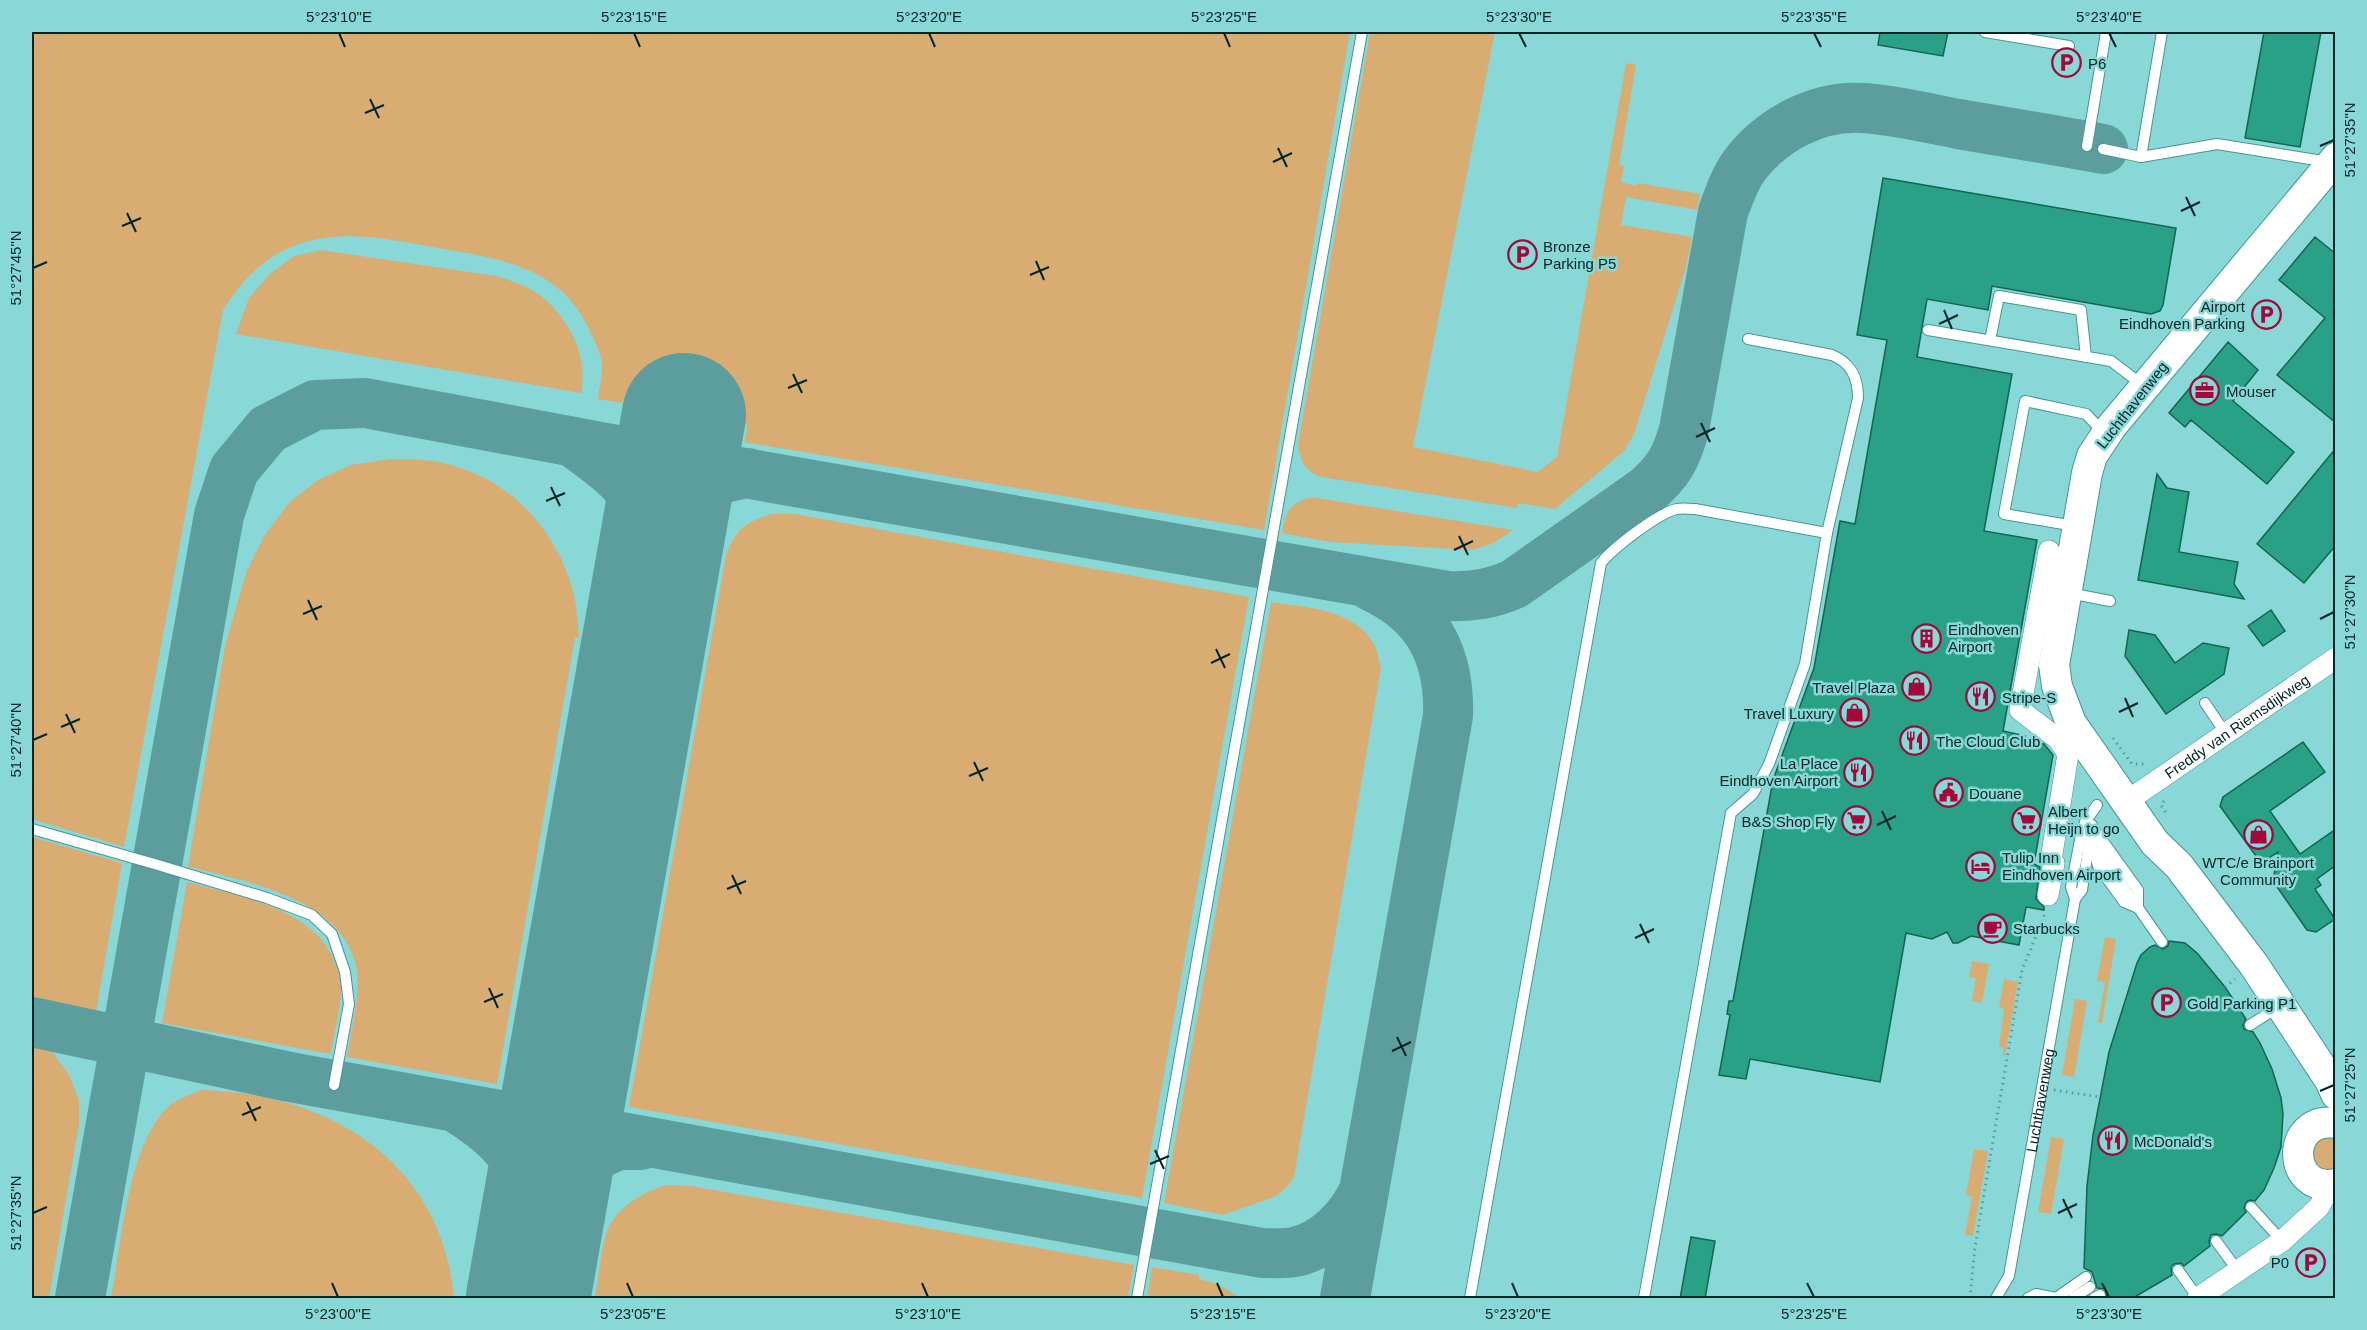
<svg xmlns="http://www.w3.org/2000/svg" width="2367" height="1330" viewBox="0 0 2367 1330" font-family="Helvetica,sans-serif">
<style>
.green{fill:#d9ad72}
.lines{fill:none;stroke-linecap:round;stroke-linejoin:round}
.taxiway{stroke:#5c9e9d;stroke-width:50}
.runway{stroke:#5c9e9d;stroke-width:124}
.building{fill:#29a186;stroke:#146452;stroke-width:1.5}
.lane-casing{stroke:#459795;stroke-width:12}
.street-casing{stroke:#459795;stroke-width:22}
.secondary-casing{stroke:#459795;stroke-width:32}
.path{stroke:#5a9b9a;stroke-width:3;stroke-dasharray:1.5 4.5;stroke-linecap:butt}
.lane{stroke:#fff;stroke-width:10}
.street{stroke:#fff;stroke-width:21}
.secondary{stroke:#fff;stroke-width:30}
.ticks{fill:none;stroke:#022525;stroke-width:2}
.labels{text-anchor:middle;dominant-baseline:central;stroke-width:5;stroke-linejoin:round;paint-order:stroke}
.poi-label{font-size:15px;fill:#022525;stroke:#87d8d6;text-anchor:start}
.street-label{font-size:15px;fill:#022525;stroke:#87d8d6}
.neatline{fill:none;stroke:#022525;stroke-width:2}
.ticks-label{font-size:15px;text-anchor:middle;fill:#022525}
</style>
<rect width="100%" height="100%" fill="#87d8d6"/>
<path class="green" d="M32 32H1350L1264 530 744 442 748 425 744 424V416L625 395 622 403 598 399C599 388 603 374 602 363 600 351 594 340 589 329 558 262 491 258 427 246 383 238 340 229 296 245 263 257 241 281 223 310L124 847 32 819Z
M1370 32H1495L1413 447 1538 472 1557 457 1626 63 1636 65 1619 165 1624 166 1621 182 1636 186 1638 183 1700 194 1697 210 1626 197 1621 225 1692 237 1686 267 1634 434 1625 450 1555 509 1518 503 1517 508 1321 477C1305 471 1300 461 1298 445Z
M321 250 496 276C510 280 522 284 535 292 558 306 579 338 582 365 583 374 582 384 582 393L236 334 249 298 270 274 294 256Z
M391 459C404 459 419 459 432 461 503 472 554 523 573 591 577 605 577 622 579 637L575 638 497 1084 347 1057C351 1033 360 994 357 971 345 897 247 883 188 866L225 646 246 573 264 536 289 503 318 480 351 465Z
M1308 498H1317L1513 530 1494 543 1472 550 1330 542 1282 533C1285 514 1288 505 1308 498Z
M772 514H795L1249 597 1142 1198 629 1107 726 555C736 529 745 522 772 514Z
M1271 602C1307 608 1355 608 1375 646 1378 652 1379 661 1381 668L1294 1177 1286 1188 1274 1197 1223 1215 1164 1203Z
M32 837 122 863 96 1012 32 1000Z
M187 882C237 896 316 908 335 963 337 968 341 975 341 980 342 1005 335 1030 330 1054L162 1023Z
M2105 937 2116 939 2102 1023H2098L2105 982 2097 981Z
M1972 961 1989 964 1982 1003 1972 1001 1976 978 1969 977Z
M2004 979 2018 982 2005 1056H2003V1048L1999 1046 2004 1009 1999 1007Z
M2075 999 2087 1001 2074 1077 2062 1075Z
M32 1041 53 1053 69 1075 79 1100V1124L49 1298H32Z
M201 1090C330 1093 442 1162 454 1298H111C121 1245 128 1145 168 1107 176 1099 191 1095 201 1090Z
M2051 1137 2064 1139 2051 1214 2038 1212Z
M2322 1137H2335V1170L2326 1171 2316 1166 2311 1150Z
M1974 1149 1988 1151 1973 1236 1965 1235 1972 1197 1966 1195Z
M666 1185 691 1186 1134 1265 1128 1298H595C598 1279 600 1257 605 1238 612 1209 641 1193 666 1185Z
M1152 1267 1199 1275V1279L1217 1284 1241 1298H1147Z"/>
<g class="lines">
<path class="taxiway" d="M574 443C606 466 636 486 648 525 653 540 653 557 655 572 674 510 678 484 748 473
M32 1022 290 1077 1262 1253C1272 1253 1284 1254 1295 1252 1326 1245 1351 1219 1364 1191
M460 1110C488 1128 516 1150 527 1184 533 1202 534 1224 538 1243
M538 1243 557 1183 587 1159 618 1145H641
M80 1298 219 515 234 470 268 429 315 405 365 403 676 461 1447 596C1472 597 1491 594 1514 584L1646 491C1669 471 1676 458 1684 430L1723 212C1729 196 1734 180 1744 166 1771 130 1817 105 1863 108 1895 110 1927 118 1958 124 2006 132 2055 140 2103 149
M1345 1298 1448 716C1450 655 1428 612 1371 586"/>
<path class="runway" d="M528 1298 684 415"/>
</g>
<path class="building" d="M1880 32H1948L1943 56 1878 45Z
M2264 32H2321L2300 147 2245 138Z
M1883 178 2176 228 2163 305 2160 311 2151 314 1992 286 1988 310 1927 299 1917 357 2012 374 1984 531 2037 540 2003 731 2025 736 2027 741 2044 744 2053 755 2034 864 2040 867 2036 899 2044 907V910L2026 907 2019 945 1971 936 1958 943H1953L1947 932 1932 939 1906 933 1880 1082 1750 1059 1746 1079 1719 1075 1730 1015 1727 1014 1729 1001H1733L1773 780 1814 668 1840 521 1855 524 1887 340 1857 335Z
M2315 237 2336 254V423L2277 375 2325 318 2279 280Z
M2228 342 2258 370 2233 401 2294 452 2267 484 2191 420 2185 427 2169 413Z
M2336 448V545L2304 583 2257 544Z
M2157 474 2167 488 2189 492 2179 552 2238 562 2234 584 2244 599 2138 580Z
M2271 610 2285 631 2263 646 2248 626Z
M2129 630 2155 635 2175 663 2203 643 2229 648 2224 674 2166 714 2125 656Z
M2303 742 2325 772 2270 811 2300 854 2336 829V865L2317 879 2321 885 2315 889 2335 919 2316 932 2307 930 2273 881 2278 852 2261 863 2220 806 2223 797Z
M2169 941 2185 943 2197 953 2225 987 2246 1019 2243 1025 2244 1029 2253 1032 2260 1043 2272 1069 2281 1098 2283 1114 2281 1147 2274 1168 2264 1190 2255 1201 2250 1200 2246 1202 2244 1208 2246 1212 2222 1236 2216 1234 2211 1235 2209 1241 2210 1246 2184 1266 2181 1263 2174 1264 2171 1267 2172 1275 2133 1298 2107 1299 2105 1289 2097 1288 2092 1272 2084 1268 2087 1186 2093 1135 2109 1052 2137 963 2141 955 2150 947 2155 945 2163 949 2168 946Z
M1691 1237 1715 1241 1705 1299H1680Z"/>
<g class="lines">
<defs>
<g id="lane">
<path d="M1985 32 2069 46"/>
<path d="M2087 146 2106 32"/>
<path d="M2103 149 2141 157 2217 144 2329 162"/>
<path d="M2141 157 2162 32"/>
<path d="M1928 330 2111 361 2144 386"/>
<path d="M1990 340 1999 296 2081 310 2086 357"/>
<path d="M2075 526 2004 514 2025 401 2086 414 2104 433"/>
<path d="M2069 593 2110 601"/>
<path d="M2205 703 2226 734"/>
<path d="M2092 825 2104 859 2162 942"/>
<path d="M32 829 158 865 267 898 312 915 332 934 345 972 349 1004 334 1085"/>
<path d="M2097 833 2138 890V908"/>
<path d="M2093 847 2098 866 2124 902 2138 908"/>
<path d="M2075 899 2082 890 2091 831"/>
<path d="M2250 1025 2280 1006"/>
<path d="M2251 1207 2282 1241"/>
<path d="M2216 1241 2238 1271"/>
<path d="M2178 1270 2198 1298"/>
<path d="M1137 1298 1362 32"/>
<path d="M1470 1298 1601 563C1613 548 1658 513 1677 509 1683 508 1689 509 1695 509L1827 533"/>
<path d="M1644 1298 1731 813 1753 794 1769 764 1805 664 1827 533 1858 398C1858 377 1851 363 1832 355L1748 339"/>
<path id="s1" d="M1996 1298 2009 1276 2075 899 2071 887 2081 835 2085 822 2097 805"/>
<path d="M2028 1298 2036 1294 2056 1298"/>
<path d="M2056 1298 2086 1277"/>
<path d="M2073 1298 2090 1287"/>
<path d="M2094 1298 2100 1295"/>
</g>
<g id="street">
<path id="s2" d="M2136 795 2336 658"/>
<path d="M2048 895 2054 863 2051 860 2068 754 2058 739 2020 710 2049 551"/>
<path d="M2198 1298 2282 1241 2319 1207 2331 1185"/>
</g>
<path id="secondary" d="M2336 158 2111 427 2092 456 2087 473 2054 665 2057 686 2071 723 2155 843 2179 866 2254 965 2331 1082 2336 1094
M2336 1123C2284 1116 2287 1194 2336 1184"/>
</defs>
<use href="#lane" class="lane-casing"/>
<use href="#street" class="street-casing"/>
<use href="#secondary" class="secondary-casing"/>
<path class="path" d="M2113 738 2132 764H2147
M2164 801 2161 805 2167 815
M2225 987 2235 979
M2054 1090 2100 1097
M1970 1298 1975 1247 2022 970 2045 914"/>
<use href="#lane" class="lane"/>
<use href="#street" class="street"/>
<use href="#secondary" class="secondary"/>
</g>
<path class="ticks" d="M339 33 345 47M634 33 640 47M929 33 935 47M1224 33 1230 47M1519 33 1526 47M1814 33 1821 47M2109 33 2116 47M370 99 379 118M365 113 384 105M2320 146 2334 140M1278 148 1287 167M1273 162 1292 153M2186 197 2195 216M2181 211 2200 202M127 213 136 232M122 226 141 218M1036 261 1044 280M33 268 47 262M1030 275 1049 267M1944 310 1952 329M1939 324 1958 315M793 374 802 393M788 388 807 380M1701 423 1710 442M1696 437 1715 428M551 487 560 506M546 501 565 493M1459 536 1468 555M1454 550 1473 541M308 600 317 620M303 614 322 606M2320 619 2334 612M1216 649 1225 668M1211 663 1230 654M2125 698 2133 717M2119 712 2138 703M66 714 75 733M61 727 80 719M33 740 47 734M974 762 983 781M969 776 988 768M1882 811 1891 830M1877 825 1896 816M732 875 741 894M727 889 746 881M1640 924 1649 943M1635 938 1654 929M489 988 498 1008M484 1002 503 994M1397 1037 1406 1056M1392 1051 1411 1042M2320 1091 2334 1085M247 1102 256 1121M242 1115 261 1107M1155 1150 1164 1169M1150 1164 1169 1156M2063 1199 2072 1218M33 1213 47 1207M2058 1213 2077 1204M332 1283 338 1297M627 1283 633 1297M922 1283 928 1297M1217 1283 1223 1297M1512 1283 1518 1297M1807 1283 1814 1297M2102 1283 2109 1297"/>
<defs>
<symbol id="parking-ring" viewBox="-11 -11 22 22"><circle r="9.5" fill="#87d8d6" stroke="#a40739" stroke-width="1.5"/><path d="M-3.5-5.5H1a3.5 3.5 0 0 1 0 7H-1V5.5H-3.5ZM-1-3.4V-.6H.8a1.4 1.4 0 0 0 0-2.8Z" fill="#a40739"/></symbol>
<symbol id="office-ring" viewBox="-11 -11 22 22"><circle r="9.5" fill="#87d8d6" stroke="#a40739" stroke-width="1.5"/><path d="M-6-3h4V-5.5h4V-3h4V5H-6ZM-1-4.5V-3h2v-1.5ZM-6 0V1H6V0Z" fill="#a40739"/></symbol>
<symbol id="building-ring" viewBox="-11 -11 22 22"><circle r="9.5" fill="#87d8d6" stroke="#a40739" stroke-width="1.5"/><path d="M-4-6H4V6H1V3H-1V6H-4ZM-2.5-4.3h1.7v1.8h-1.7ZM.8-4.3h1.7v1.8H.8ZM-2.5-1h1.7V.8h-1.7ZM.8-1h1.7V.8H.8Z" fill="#a40739"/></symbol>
<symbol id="shop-ring" viewBox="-11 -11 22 22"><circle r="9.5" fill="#87d8d6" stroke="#a40739" stroke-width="1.5"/><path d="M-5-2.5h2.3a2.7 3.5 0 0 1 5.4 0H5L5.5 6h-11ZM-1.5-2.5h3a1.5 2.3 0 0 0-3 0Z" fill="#a40739"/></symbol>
<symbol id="restaurant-ring" viewBox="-11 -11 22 22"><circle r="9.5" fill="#87d8d6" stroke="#a40739" stroke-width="1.5"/><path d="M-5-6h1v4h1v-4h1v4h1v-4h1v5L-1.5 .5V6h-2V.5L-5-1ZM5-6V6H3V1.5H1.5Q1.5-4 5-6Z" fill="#a40739"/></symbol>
<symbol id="civic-ring" viewBox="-11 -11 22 22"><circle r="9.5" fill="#87d8d6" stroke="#a40739" stroke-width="1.5"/><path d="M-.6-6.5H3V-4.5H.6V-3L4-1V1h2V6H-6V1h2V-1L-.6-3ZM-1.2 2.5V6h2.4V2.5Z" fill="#a40739"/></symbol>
<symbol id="supermarket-ring" viewBox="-11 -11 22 22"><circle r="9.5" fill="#87d8d6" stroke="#a40739" stroke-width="1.5"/><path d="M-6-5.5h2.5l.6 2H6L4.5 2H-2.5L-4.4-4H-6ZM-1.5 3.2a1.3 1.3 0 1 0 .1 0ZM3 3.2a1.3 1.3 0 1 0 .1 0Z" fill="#a40739"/></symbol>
<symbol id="hotel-ring" viewBox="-11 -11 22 22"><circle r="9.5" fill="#87d8d6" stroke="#a40739" stroke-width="1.5"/><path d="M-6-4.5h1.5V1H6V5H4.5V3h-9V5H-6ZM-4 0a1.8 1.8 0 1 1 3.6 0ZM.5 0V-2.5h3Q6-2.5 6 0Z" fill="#a40739"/></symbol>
<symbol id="cafe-ring" viewBox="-11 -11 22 22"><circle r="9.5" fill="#87d8d6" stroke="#a40739" stroke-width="1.5"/><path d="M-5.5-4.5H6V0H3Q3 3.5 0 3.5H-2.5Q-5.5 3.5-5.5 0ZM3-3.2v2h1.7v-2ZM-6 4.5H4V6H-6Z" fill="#a40739"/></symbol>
</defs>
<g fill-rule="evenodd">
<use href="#parking-ring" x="2050" y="46" width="33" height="33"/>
<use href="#parking-ring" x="1506" y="238" width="33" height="33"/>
<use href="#parking-ring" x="2250" y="298" width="33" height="33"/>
<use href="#office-ring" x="2188" y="374" width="33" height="33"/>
<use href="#building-ring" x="1910" y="622" width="33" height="33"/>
<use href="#shop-ring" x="1900" y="670" width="33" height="33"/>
<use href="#restaurant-ring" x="1964" y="680" width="33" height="33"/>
<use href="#shop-ring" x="1838" y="696" width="33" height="33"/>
<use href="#restaurant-ring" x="1898" y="724" width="33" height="33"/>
<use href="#restaurant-ring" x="1842" y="756" width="33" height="33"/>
<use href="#civic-ring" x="1932" y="776" width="33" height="33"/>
<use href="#supermarket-ring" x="2010" y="804" width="33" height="33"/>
<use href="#supermarket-ring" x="1840" y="804" width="33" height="33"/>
<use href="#shop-ring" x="2242" y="818" width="33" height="33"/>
<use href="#hotel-ring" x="1964" y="850" width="33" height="33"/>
<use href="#cafe-ring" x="1976" y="912" width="33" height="33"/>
<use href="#parking-ring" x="2150" y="986" width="33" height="33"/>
<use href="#restaurant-ring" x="2096" y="1124" width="33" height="33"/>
<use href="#parking-ring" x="2294" y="1246" width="33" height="33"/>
</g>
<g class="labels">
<g class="poi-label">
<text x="2088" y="63">P6</text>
<text x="1543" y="246">Bronze<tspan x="1543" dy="17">Parking P5</tspan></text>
<text x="2245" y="306" text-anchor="end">Airport<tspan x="2245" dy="17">Eindhoven Parking</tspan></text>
<text x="2226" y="391">Mouser</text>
<text x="1948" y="629">Eindhoven<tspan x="1948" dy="17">Airport</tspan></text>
<text x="1895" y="687" text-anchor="end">Travel Plaza</text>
<text x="2002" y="697">Stripe-S</text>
<text x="1834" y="713" text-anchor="end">Travel Luxury</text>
<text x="1936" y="741">The Cloud Club</text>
<text x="1838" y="763" text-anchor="end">La Place<tspan x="1838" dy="17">Eindhoven Airport</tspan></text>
<text x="1969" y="793">Douane</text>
<text x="2048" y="811">Albert<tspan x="2048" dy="17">Heijn to go</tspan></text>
<text x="1835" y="821" text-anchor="end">B&amp;S Shop Fly</text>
<text x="2002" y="857">Tulip Inn<tspan x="2002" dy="17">Eindhoven Airport</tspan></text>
<text x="2258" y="862" text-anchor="middle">WTC/e Brainport<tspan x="2258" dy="17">Community</tspan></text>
<text x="2013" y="928">Starbucks</text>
<text x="2187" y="1003">Gold Parking P1</text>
<text x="2134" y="1141">McDonald's</text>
<text x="2289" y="1262" text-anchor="end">P0</text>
</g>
<g class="street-label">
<text transform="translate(2132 405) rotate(-52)">Luchthavenweg</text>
<text stroke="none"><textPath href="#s2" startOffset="122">Freddy van Riemsdijkweg</textPath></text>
<text stroke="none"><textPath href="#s1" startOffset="204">Luchthavenweg</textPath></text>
</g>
</g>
<rect width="2367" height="1330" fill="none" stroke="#87d8d6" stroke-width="66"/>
<rect x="33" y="33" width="2301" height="1264" class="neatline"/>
<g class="ticks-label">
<text x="339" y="22">5°23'10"E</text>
<text x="634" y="22">5°23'15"E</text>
<text x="929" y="22">5°23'20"E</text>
<text x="1224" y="22">5°23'25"E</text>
<text x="1519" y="22">5°23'30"E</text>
<text x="1814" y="22">5°23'35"E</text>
<text x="2109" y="22">5°23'40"E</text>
<text transform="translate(2350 140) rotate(-90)" y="5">51°27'35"N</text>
<text transform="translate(16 268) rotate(-90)" y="5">51°27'45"N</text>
<text transform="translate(2350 612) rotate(-90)" y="5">51°27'30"N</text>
<text transform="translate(16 740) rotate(-90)" y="5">51°27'40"N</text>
<text transform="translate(2350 1085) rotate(-90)" y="5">51°27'25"N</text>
<text transform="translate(16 1213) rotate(-90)" y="5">51°27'35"N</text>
<text x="338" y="1319">5°23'00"E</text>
<text x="633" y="1319">5°23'05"E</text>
<text x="928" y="1319">5°23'10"E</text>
<text x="1223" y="1319">5°23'15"E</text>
<text x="1518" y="1319">5°23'20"E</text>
<text x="1814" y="1319">5°23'25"E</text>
<text x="2109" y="1319">5°23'30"E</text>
</g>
</svg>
